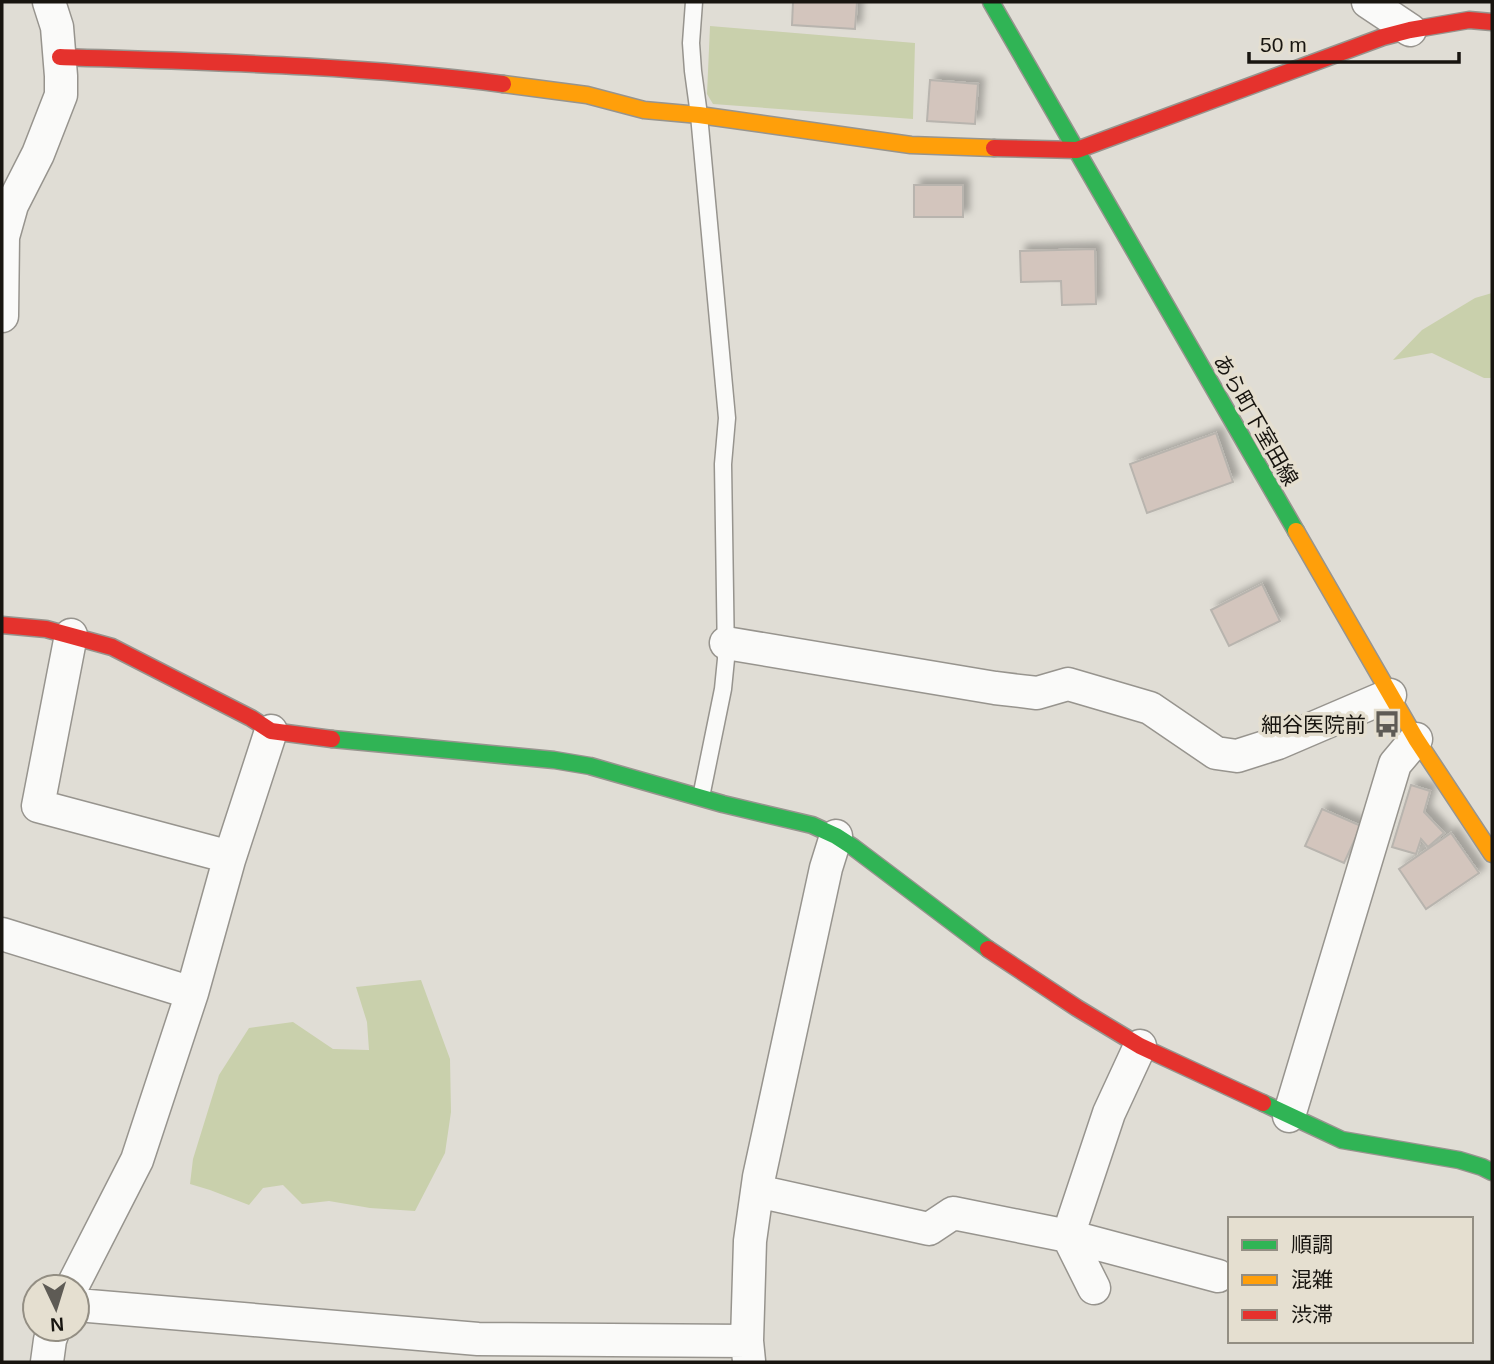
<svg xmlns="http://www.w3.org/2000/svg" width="1494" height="1364" viewBox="0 0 1494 1364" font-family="Arial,'Noto Sans JP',sans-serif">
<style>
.green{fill:#c9d0ac}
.building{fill:#d3c5bd;stroke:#b8b4ae;stroke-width:2;filter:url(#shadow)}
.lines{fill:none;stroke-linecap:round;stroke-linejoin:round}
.lane-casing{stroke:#97948e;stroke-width:19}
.street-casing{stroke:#97948e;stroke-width:35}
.fast-casing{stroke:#97948e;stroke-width:19}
.slow-casing{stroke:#97948e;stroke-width:19}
.jam-casing{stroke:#97948e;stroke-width:19}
.lane{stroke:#fafaf9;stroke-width:16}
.street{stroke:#fafaf9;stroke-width:32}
.fast{stroke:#30b455;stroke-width:16}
.slow{stroke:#ff9f0a;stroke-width:16}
.jam{stroke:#e5322d;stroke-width:16}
.labels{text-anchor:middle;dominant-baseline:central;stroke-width:7;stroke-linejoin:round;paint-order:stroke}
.street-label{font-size:21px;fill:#181510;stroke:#e5dfd0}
.poi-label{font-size:21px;fill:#181510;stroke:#e5dfd0;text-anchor:end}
</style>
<defs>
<filter id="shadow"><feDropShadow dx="6" dy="-6" stdDeviation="3.5" flood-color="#0004"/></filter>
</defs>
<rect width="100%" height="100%" fill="#e0ddd5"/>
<path class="green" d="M710 26 915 43 913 119 713 104 707 94Z
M1492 293V378H1484L1432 353 1393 360 1422 330 1475 298Z
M421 980 450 1059 451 1112 445 1153 415 1211 370 1208 329 1201 302 1204 283 1185 263 1188 249 1205 210 1190 190 1184 193 1159 219 1075 249 1028 293 1022 333 1049 369 1050 367 1022 356 987Z"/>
<path class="building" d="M793 2H857L855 29 792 25Z
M930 80 978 84 975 124 927 121Z
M914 185H963V217H914Z
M1095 249 1096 304 1062 305 1061 281 1021 282 1020 251Z
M1216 433 1233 482 1147 513 1130 464Z
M1262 584 1280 621 1229 646 1211 610Z
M1411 785 1430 791 1424 812 1444 833 1428 847 1421 839 1416 854 1392 847Z
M1322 809 1361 826 1344 863 1305 846Z
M1451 833 1479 873 1426 909 1399 869Z"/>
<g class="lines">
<defs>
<path id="lane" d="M694 2 691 43 693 71 699 115 727 418 723 464 726 659 723 689 701 797"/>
<path id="street" d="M1368 2 1410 30
M2 316 3 237 12 205 38 154 61 95V76L57 27 49 2
M71 635 38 806 230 857
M726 643 995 688 1037 693 1068 684 1150 708 1216 753 1237 756 1278 743 1390 695
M2 934 192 993
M1289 1116 1395 764 1416 739
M757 1191 929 1229 953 1213 1068 1236 1218 1276
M72 1287 137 1160 192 993 229 860 271 731
M1094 1288 1068 1236 1109 1113 1140 1046
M77 1305 478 1339 747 1341
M749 1361 747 1341 750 1241 759 1177 826 868 836 836
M47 1362 50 1340 54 1329"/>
<path id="fast" d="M991 2 1296 531
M332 739 554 760 590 766 723 804 812 825 836 836 853 847 988 949
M1263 1103 1342 1140 1459 1160 1482 1167 1492 1172"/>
<path id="slow" d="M503 84 587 95 644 110 699 115 911 145 994 148
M1296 531 1416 739 1492 854"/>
<path id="jam" d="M60 57C208 62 356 65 503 84
M994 148 1077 150 1383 37 1410 30 1469 20 1492 22
M2 625 46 629 112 647 251 718 271 731 332 739
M988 949 1077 1008 1140 1046 1263 1103"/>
</defs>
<use href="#lane" class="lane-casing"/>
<use href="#street" class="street-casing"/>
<use href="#fast" class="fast-casing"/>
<use href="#slow" class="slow-casing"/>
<use href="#jam" class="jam-casing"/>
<use href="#lane" class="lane"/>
<use href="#street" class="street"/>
<use href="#fast" class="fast"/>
<use href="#slow" class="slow"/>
<use href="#jam" class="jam"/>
</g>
<defs>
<symbol id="bus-bare" viewBox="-9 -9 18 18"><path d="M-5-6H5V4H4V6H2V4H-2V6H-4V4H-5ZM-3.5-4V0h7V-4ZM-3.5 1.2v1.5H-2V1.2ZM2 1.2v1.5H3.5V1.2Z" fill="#5e5b55" stroke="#e5dfd0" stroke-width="2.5" paint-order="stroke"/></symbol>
</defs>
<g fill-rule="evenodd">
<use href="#bus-bare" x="1368" y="705" width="38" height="38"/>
</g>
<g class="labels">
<g class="street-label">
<text transform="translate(1256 420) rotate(60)">あら町下室田線</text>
</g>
<g class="poi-label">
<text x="1366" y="724">細谷医院前</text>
</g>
</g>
<rect width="1494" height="1364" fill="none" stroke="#181510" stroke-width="7"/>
<rect x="1228" y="1217" width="245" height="126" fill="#e5dfd0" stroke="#938e83" stroke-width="2"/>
<rect x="1242" y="1240" width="35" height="10" fill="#30b455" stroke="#938e83" stroke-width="2"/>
<text x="1291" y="1252" font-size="21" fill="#181510">順調</text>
<rect x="1242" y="1275" width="35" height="10" fill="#ff9f0a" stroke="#938e83" stroke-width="2"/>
<text x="1291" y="1287" font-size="21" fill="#181510">混雑</text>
<rect x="1242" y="1310" width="35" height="10" fill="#e5322d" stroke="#938e83" stroke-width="2"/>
<text x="1291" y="1322" font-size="21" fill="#181510">渋滞</text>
<g transform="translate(56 1308) rotate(176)"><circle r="33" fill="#e5dfd0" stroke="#938e83" stroke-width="2"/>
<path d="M0-5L12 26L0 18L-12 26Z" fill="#5e5b55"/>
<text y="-10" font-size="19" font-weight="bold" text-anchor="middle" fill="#181510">N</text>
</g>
<path d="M1249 52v10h210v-10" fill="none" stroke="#181510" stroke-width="3.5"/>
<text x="1260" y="52" font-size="21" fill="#181510" stroke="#e5dfd0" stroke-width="5" paint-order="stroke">50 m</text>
</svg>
